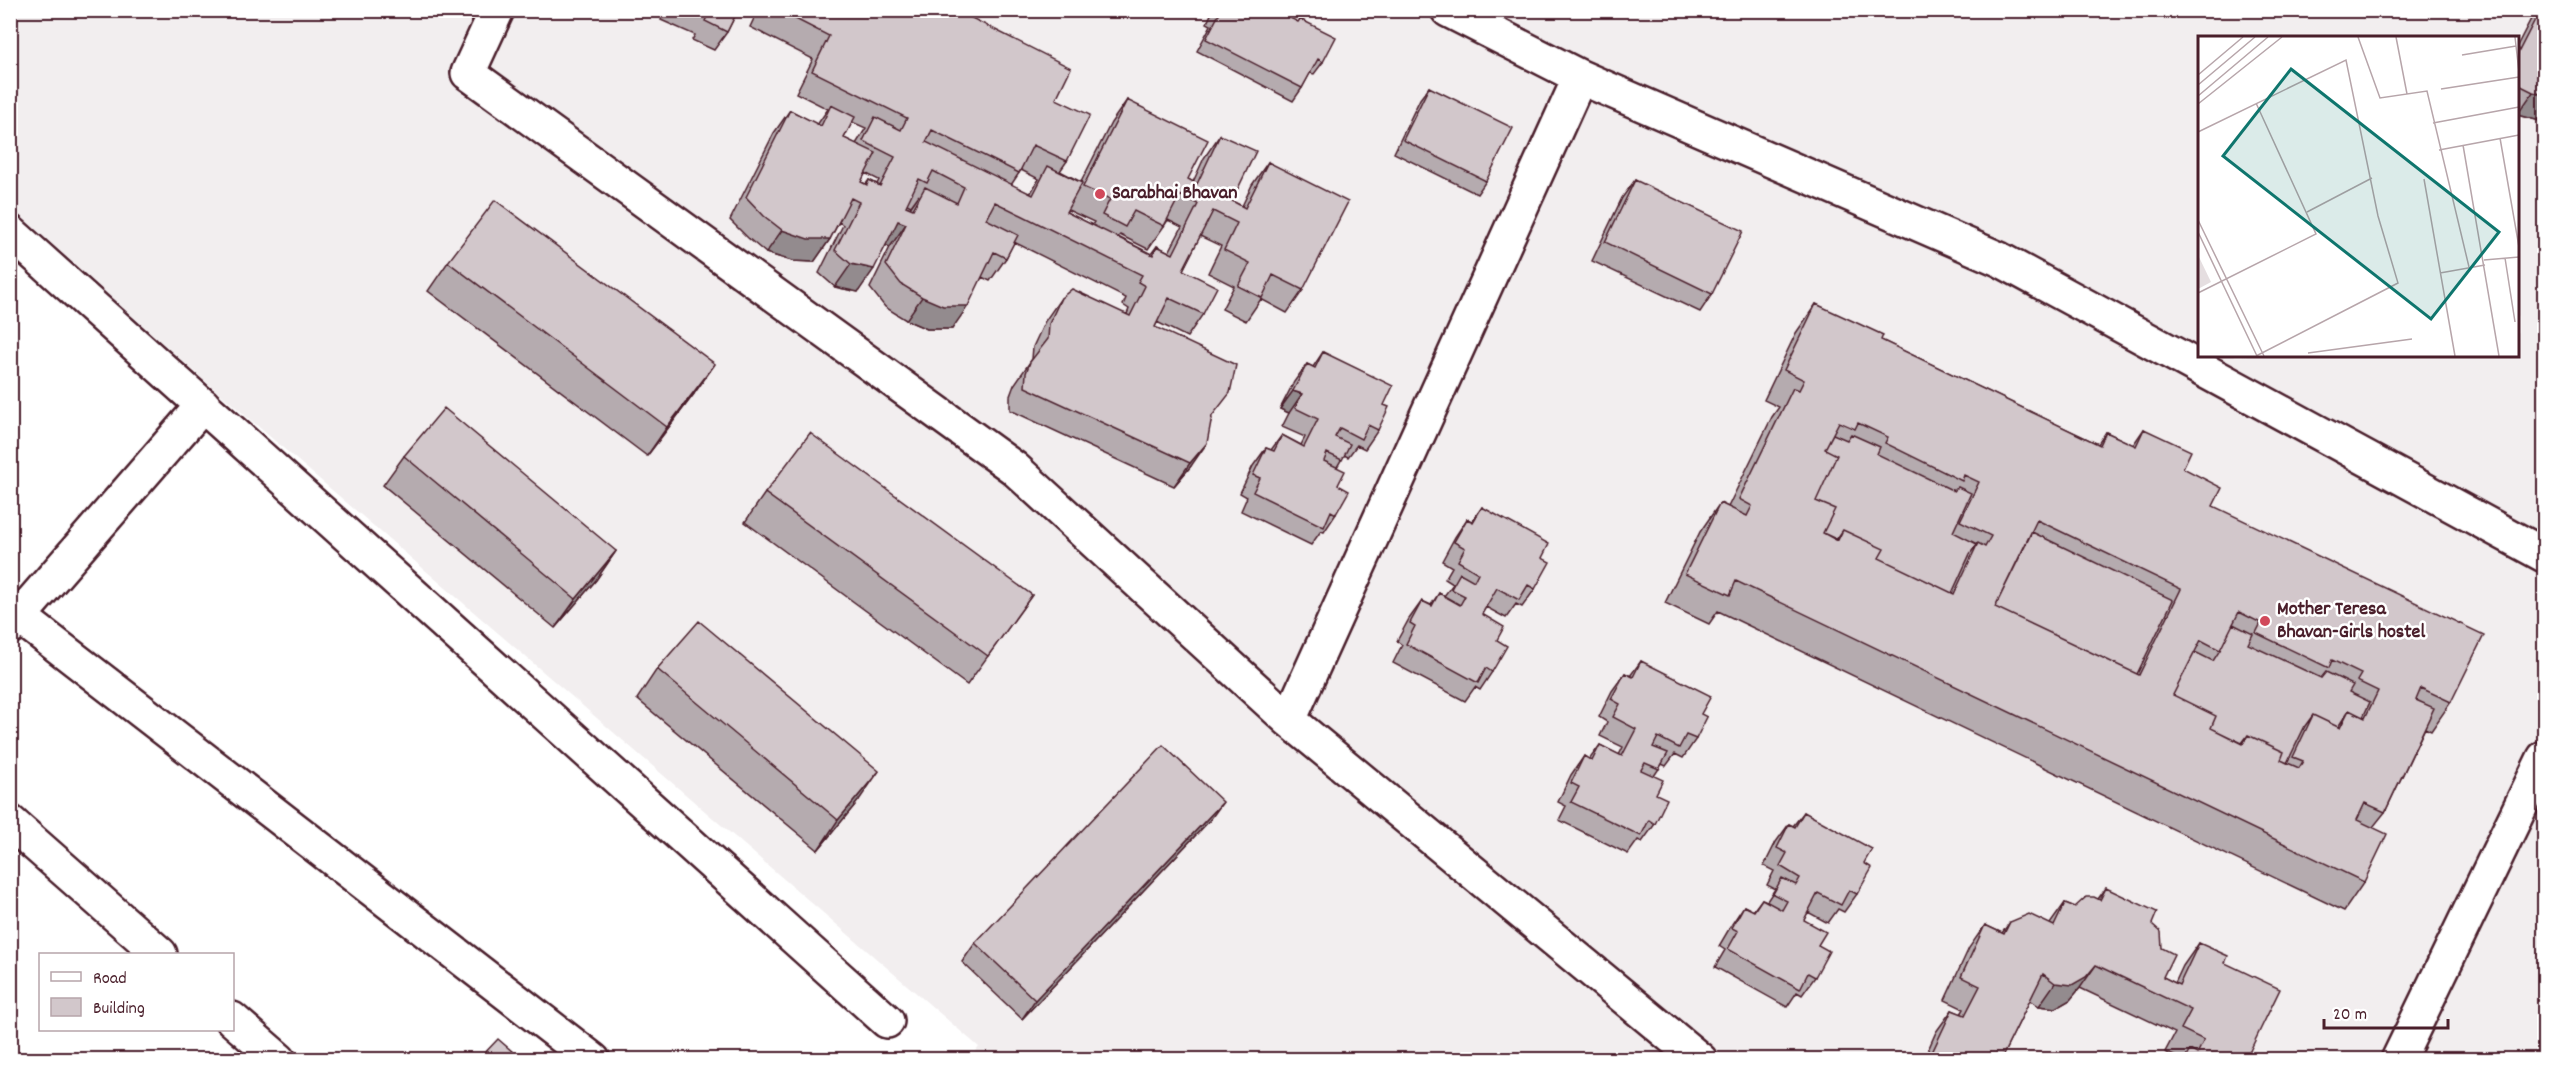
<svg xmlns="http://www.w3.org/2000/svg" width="2555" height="1070" viewBox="0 0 2555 1070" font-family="Dekko,sans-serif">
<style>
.built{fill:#f2eeef;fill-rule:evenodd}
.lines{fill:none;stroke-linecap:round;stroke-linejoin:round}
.minor-casing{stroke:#4a1f2b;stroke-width:38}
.minor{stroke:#fff;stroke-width:33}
.wall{fill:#b5abaf;stroke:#4a1f2b;stroke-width:1.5;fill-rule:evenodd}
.shaded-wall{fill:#938b8e;stroke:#4a1f2b;stroke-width:1.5}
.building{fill:#d2c7cb;stroke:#4a1f2b;stroke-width:1.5;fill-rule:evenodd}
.poi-dot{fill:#d1495b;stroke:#fff;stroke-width:2}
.labels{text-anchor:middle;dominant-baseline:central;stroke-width:5;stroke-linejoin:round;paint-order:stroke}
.poi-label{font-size:20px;font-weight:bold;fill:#4a1f2b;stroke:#fff;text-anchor:start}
.inset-road{fill:none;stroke:#b7a5aa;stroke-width:1.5}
.view{fill:#0f766e;fill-opacity:0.15;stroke:#0f766e;stroke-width:3}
.inset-edge{fill:none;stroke:#4a1f2b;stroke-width:3}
</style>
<rect width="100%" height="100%" fill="#fff"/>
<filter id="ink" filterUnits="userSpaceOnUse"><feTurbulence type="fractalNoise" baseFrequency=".0167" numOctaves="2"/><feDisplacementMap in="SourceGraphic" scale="12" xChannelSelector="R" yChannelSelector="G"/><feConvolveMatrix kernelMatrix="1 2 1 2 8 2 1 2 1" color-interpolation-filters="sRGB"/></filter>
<g filter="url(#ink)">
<path class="built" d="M11 11H2544V1059H970L979 1047 203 379 11 207ZM2200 38H2518V356H2200Z"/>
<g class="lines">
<defs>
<path id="minor" d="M497 10 468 73 1014 468 1289 720 1700 1060
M1448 10 1580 77 1999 259 2544 555
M10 232 887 1021
M20 617 593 1060
M10 627 203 405
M1289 720 1580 77
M10 822 160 954
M232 1019 279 1060
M2398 1060 2544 758"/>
</defs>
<use href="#minor" class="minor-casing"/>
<use href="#minor" class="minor"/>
</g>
<path class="wall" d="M642 10H655L652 15Z
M665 10H738L727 32 714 50 692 40 695 35 661 20Z
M758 10H956L1056 99 1067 161 1060 171 1081 182 1111 123 1127 100 1188 179 1193 182 1204 158 1220 135 1232 201 1242 206 1252 185 1268 162 1303 290 1287 313 1261 299 1246 321 1222 309 1234 286 1208 273 1221 246 1200 236 1183 270 1203 314 1187 337 1157 322 1155 327 1212 419 1191 466 1174 486 1010 410V396L1014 385 1032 359 1033 347 1045 321 1061 298 1127 314 1129 309 1123 305 1126 298 1014 242 1006 258 990 281 982 277 952 329H927L906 320 885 307 870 288 890 247 886 245 858 292 835 287 819 273 843 225 839 222 830 239 814 262 792 261 766 253 748 238 730 220 774 133 790 110 817 125 828 109 796 93 813 59 750 27ZM852 122 866 128 856 144 844 138ZM1021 170 1039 179 1030 194 1011 185ZM865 173 879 180 877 184 869 180 866 184 861 182ZM919 195 910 208 906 206 907 204 911 206ZM1068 210 1094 222 1092 225 1066 212ZM1168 220 1182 227 1169 252 1157 246 1151 254 1118 237 1120 235 1148 249 1164 226Z
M1213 10H1275L1323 62 1314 74 1310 73 1302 88 1293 101 1197 51 1211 25 1207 23Z
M2537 10H2544V122L2517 115V46L2531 19Z
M1429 87 1486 181 1477 194 1394 153 1420 99Z
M1635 180 1712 294 1700 312 1592 261 1622 198Z
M448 262 694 394 647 456 428 291Z
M1816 304 1881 340 2098 444 2106 432 2133 445 2144 429 2183 468 2213 506 2451 702 2431 731 2425 728 2385 812 2373 827 2364 882 2344 911 1718 611 1709 624 1665 603 1700 532 1720 503 1728 507 1772 417 1779 407 1764 400 1796 333Z
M1323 352 1384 405 1378 430 1365 449 1357 445 1348 457 1344 455 1337 467 1338 485 1336 514 1324 532 1321 531 1311 545 1241 511 1247 497 1240 493 1253 466 1266 448 1271 450 1282 435 1301 445 1305 437 1282 427 1289 413 1280 409 1294 382 1307 364 1313 367Z
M404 456 616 551 596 580 555 628 383 485Z
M765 493 1032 595 967 685 745 522Z
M1482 507 1542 558 1535 589 1522 607 1516 604 1506 618 1486 607 1482 614 1497 640 1492 672 1480 690 1475 687 1465 701 1393 663 1402 645 1397 641 1409 619 1422 601 1431 605 1439 593 1444 596 1453 584 1445 579 1452 567 1442 561 1455 537 1467 519 1472 521Z
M1641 661 1701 714 1696 739 1683 758 1675 754 1666 766 1662 764 1654 776 1656 794 1655 824 1642 842 1638 840 1628 854 1559 820 1566 806 1558 802 1571 775 1584 756 1589 760 1600 745 1619 755 1623 747 1600 736 1607 722 1599 717 1612 691 1625 673 1630 676Z
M657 669 859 800 818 850 637 699Z
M1804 812 1864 863 1857 894 1844 912 1838 909 1828 923 1808 912 1804 920 1818 945 1815 977 1802 995 1797 992 1787 1007 1715 967 1725 950 1719 946 1732 924 1744 906 1753 911 1762 899 1767 901 1775 889 1767 885 1774 871 1764 866 1776 842 1789 824 1793 826Z
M1210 820 1022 1019 962 962 975 943Z
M2106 888 2152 924 2163 977 2175 983 2183 966 2199 943 2225 963 2248 1055 2258 1059H2181L2165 1052 2175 1033 2080 988 2070 1000 2056 1008 2039 1006 2030 1000 2001 1059H1924L1936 1032 1952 1010 1961 1014 1964 1009 1945 1000 1969 948 1985 925 2002 933 2010 922 2050 924 2065 903 2075 907 2098 899Z"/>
<path class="shaded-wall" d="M2533 92 2544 95V122L2517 115Z
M898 221 906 224 890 247 882 244Z
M782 230 830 239 814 262 792 261 766 253Z
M851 264 874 269 858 292 835 287Z
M922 297 968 306 952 329H927L906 320Z
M715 364 694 394 647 456 667 427Z
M1293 391 1302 394 1289 413 1280 409Z
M1207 443 1191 466 1174 486 1190 463Z
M616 551 596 580 555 628 576 599Z
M879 771 859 800 818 850 838 820Z
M1223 802 1210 820 1022 1019 1035 1000Z
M2096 965 2080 988 2070 1000 2056 1008 2039 1006 2055 983Z"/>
<path class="building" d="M694 10H738L727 32 705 21 707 17Z
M778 10H956L1071 68 1056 99 1090 115 1067 161 1033 145 1019 173 932 130 926 142 1033 195 1048 166 1082 183 1066 212 1153 255 1157 246 1173 254 1198 204 1180 195 1164 226 1134 211 1125 227 1102 215 1110 199 1083 187 1127 100 1208 140 1188 179 1197 184 1220 135 1256 151 1232 201 1245 208 1268 162 1348 202 1303 290 1273 275 1262 298 1238 286 1250 263 1224 250 1237 223 1213 211 1183 270 1217 287 1203 314 1169 298 1155 327 1236 365 1230 393 1212 416 1207 443 1190 463 1025 387 1026 373 1030 362 1048 339 1049 324 1061 298 1072 289 1130 316 1145 286 1138 282 1142 275 995 202 986 219 1018 235 1006 258 994 252 968 306H943L922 297 901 284 886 265 906 224 898 221 874 269 851 264 835 250 859 202 851 198 830 239H808L782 230 764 216 746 197 790 110 821 126 831 105 855 117 844 138 876 153 861 182 867 185 869 180 880 186 895 157 863 141 875 117 901 130 907 118 812 71 829 36ZM933 171 964 187 957 203 925 187 913 209 906 206 919 179 927 183Z
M1217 10H1275L1298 22 1300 19 1336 37 1323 62 1318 59 1302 88 1206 39 1220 12Z
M2540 10H2544V95L2533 92 2517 84V55Z
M1429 87 1513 128 1486 181 1403 140Z
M1635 180 1743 231 1712 294 1605 242Z
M495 200 715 364 667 427 448 262Z
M1816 304 1883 335 1881 340 2100 445 2106 432 2136 446 2144 429 2191 451 2183 468 2222 488 2213 506 2484 635 2451 702 2421 688 2416 700 2434 708 2385 812 2365 803 2357 820 2387 834 2364 882 1736 581 1730 595 1685 574 1720 503 1747 516 1752 506 1739 499 1793 388 1799 390 1804 380 1784 370ZM1839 422 1855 429 1858 423 1888 437 1885 443 1962 481 1964 475 1979 482 1960 521 1991 536 1985 547 1978 543 1954 594 1879 558 1884 549 1843 530 1838 540 1823 533 1835 509 1816 501 1837 455 1825 449ZM2037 520 2181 589 2139 675 1995 607ZM2239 612 2261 623 2256 633 2329 668 2332 660 2361 674 2357 681 2378 691 2365 718 2349 710 2340 728 2313 715 2293 757 2303 761 2299 768 2281 760 2284 752 2248 735 2243 744 2211 728 2216 716 2173 695 2201 640 2220 650Z
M1323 352 1393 386 1384 405 1389 407 1378 430 1368 425 1361 439 1340 428 1335 437 1350 444 1342 460 1327 453 1324 461 1345 471 1338 485 1349 491 1336 514 1331 511 1324 527 1253 492 1260 478 1253 475 1266 448 1274 451 1282 435 1304 447 1318 419 1295 408 1302 394 1293 391 1307 364 1315 368Z
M444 408 616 551 576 599 404 456Z
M810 433 1032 595 988 656 765 493Z
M1833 434 1847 440 1851 434 1880 447 1877 454 1954 491 1958 487 1971 493 1953 532 1977 544 1970 554 1952 593 1879 558 1884 549 1843 530 1836 540 1823 533 1835 509 1816 501 1837 455 1825 449Z
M1482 507 1549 544 1542 558 1550 562 1535 589 1528 585 1519 600 1497 588 1482 614 1504 627 1497 640 1507 646 1492 672 1486 668 1478 683 1406 644 1415 626 1410 623 1422 601 1432 606 1439 593 1460 605 1465 596 1451 589 1460 573 1474 581 1478 573 1458 561 1465 548 1454 542 1467 519 1473 522Z
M2032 532 2173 600 2137 674 1995 607Z
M699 621 879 771 838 820 657 669Z
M2233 624 2253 634 2248 644 2321 678 2326 672 2353 685 2349 692 2370 702 2363 717 2349 710 2338 727 2313 715 2305 726 2287 763 2281 760 2284 752 2248 735 2242 743 2211 728 2216 716 2173 695 2195 652 2213 661 2220 650Z
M1641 661 1711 696 1701 714 1707 717 1696 739 1686 735 1679 748 1658 737 1653 747 1668 753 1659 769 1645 763 1641 770 1663 780 1656 794 1667 799 1655 824 1649 820 1641 836 1571 802 1579 787 1571 783 1584 756 1592 761 1600 745 1622 756 1636 729 1613 717 1620 704 1611 699 1625 673 1633 677Z
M1163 745 1223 802 1035 1000 975 943Z
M1804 812 1872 849 1864 863 1872 868 1857 894 1849 890 1841 905 1818 893 1804 920 1826 932 1818 945 1829 951 1815 977 1808 973 1800 989 1728 949 1738 931 1732 928 1744 906 1754 911 1762 899 1782 910 1787 901 1773 894 1782 878 1796 885 1800 878 1780 866 1787 853 1777 848 1789 824 1795 827Z
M2106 888 2157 912 2152 924 2161 932 2162 948 2174 954 2163 977 2179 985 2199 943 2228 956 2225 963 2280 989 2248 1055 2258 1059H2185L2190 1050 2197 1054 2204 1040 2181 1029 2191 1010 2096 965 2086 977 2072 985 2055 983 2043 974 2001 1059H1929L1952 1010 1965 1015 1980 986 1961 977 1985 925 2004 934 2010 922 2029 914 2054 926 2065 903 2075 907 2086 897H2094L2100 900Z
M498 1039 521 1059H479Z"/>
</g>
<g class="poi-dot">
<circle cx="1100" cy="194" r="6"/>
<circle cx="2265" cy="621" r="6"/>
</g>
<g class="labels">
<g class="poi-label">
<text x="1112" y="194">Sarabhai Bhavan</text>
<text x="2277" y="610">Mother Teresa<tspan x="2277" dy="23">Bhavan-Girls hostel</tspan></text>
</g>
</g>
<g transform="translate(2198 36)">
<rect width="321" height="321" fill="#fff"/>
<path d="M0 219 13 246 0 253Z" fill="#e5dee0"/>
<path class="inset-road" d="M160 1 182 62 229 55 271 231M198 1 209 58M317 1 321 36M264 19 318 10M0 39 45 1M0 49 57 1M243 53 321 41M0 60 70 1M0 68 84 1M235 87 321 71M0 96 148 24 180 180 200 247 58 320M302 102 321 211M265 109 301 320M241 114 321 99M226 143 257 320M109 176 174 142M0 184 66 320M0 196 59 320M307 222 317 286M286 224 321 221M242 237 287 229M0 257 118 198 58 67M110 317 214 303"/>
<path class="view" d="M93 33 301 196 233 283 25 120Z"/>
<rect width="321" height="321" class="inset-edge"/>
</g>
<rect width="2555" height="1070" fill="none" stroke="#fff" stroke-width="36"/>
<rect x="18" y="18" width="2519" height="1034" fill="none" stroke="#4a1f2b" stroke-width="2" filter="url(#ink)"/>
<rect x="39" y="953" width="195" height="78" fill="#ffffff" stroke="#b7a5aa" stroke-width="1.5"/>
<rect x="51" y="972" width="30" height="9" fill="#ffffff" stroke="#b7a5aa" stroke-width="1.5"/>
<text x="93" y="983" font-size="18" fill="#4a1f2b">Road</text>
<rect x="51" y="998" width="30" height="18" fill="#d2c7cb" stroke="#b7a5aa" stroke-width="1.5"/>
<text x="93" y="1013" font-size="18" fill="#4a1f2b">Building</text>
<path d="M2324 1019v9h124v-9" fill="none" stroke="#4a1f2b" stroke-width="3"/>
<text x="2333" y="1019" font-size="18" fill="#4a1f2b" stroke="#ffffff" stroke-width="4.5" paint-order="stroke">20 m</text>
</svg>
